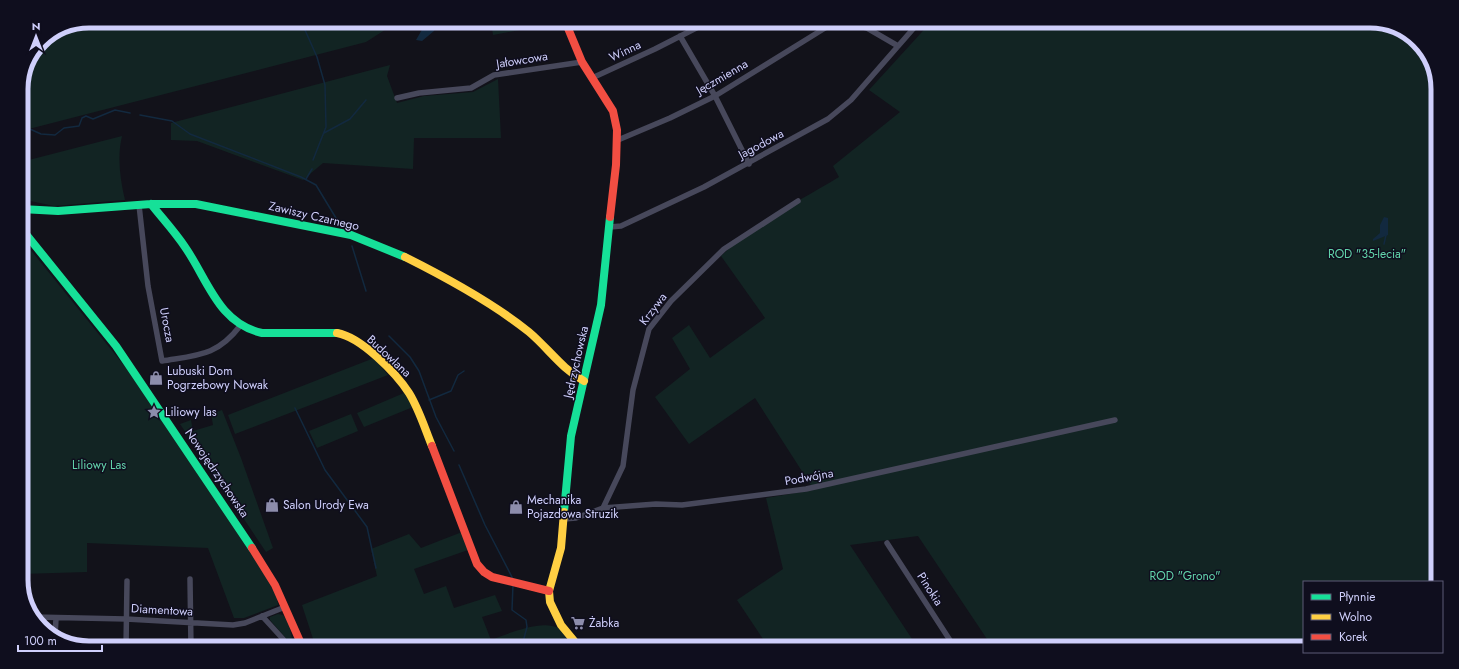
<svg xmlns="http://www.w3.org/2000/svg" width="1459" height="669" viewBox="0 0 1459 669" font-family="Jost,sans-serif">
<style>
.green{fill:#122423}
.water{fill:#12293f}
.lines{fill:none;stroke-linecap:round;stroke-linejoin:round}
.stream{stroke:#12293f;stroke-width:1.5}
.street{stroke:#47485b;stroke-width:5.5}
.fast{stroke:#16e098;stroke-width:8}
.slow{stroke:#ffcf43;stroke-width:8}
.jam{stroke:#f24e42;stroke-width:8}
.labels{text-anchor:middle;dominant-baseline:central;stroke-width:3;stroke-linejoin:round;paint-order:stroke}
.street-label{font-size:12px;fill:#cfcffb;stroke:#0f0e1e}
.park-label{font-size:12px;fill:#62d4ab;stroke:#0f0e1e}
.poi-label{font-size:12px;fill:#cfcffb;stroke:#0f0e1e;text-anchor:start}
.rim{fill:none;stroke:#cfcffb;stroke-width:5}
</style>
<rect width="100%" height="100%" fill="#12121a"/>
<path class="green" d="M89 21H399L366 42 21 131V85L41 41 63 26Z
M518 21 520 30 493 35 491 22Z
M932 21H1370L1396 26 1426 51 1438 85V582H1304V648H993L918 536 850 545 918 648H769L737 600 783 569 766 498 814 490 755 398 689 444 655 397 690 369 672 338 689 325 710 358 765 318 721 256C755 223 799 201 839 177L833 166 900 112 869 90Z
M390 65 387 76 397 103 424 96 473 92 498 79 501 138H414L413 169 323 163 303 180 197 141 171 140V123Z
M122 136C117 157 120 179 125 200L54 206 21 199V162Z
M21 238 135 379 257 561 277 597 278 605 244 618H234L208 548 87 543V572L21 574Z
M374 358 388 375 235 434 228 415Z
M404 393 413 407 364 427 357 413Z
M222 410 241 458 273 548 266 552 180 424 191 420 193 431 213 425 211 414Z
M351 414 358 431 317 448 309 431Z
M462 532 468 550 414 569 424 594 446 586 454 608 495 595 502 611 482 617 491 640C507 634 542 619 558 628 563 631 568 643 573 648H357L355 642 338 648H316L302 605 377 576 371 549 409 534 421 548Z
M278 614 283 615C291 623 291 637 294 648H290L285 637 270 620V617Z"/>
<path class="water" d="M427 21 436 26 434 31 422 41 416 40Z
M1384 217 1388 218V235L1373 241V239L1380 233V225Z"/>
<g class="lines">
<path class="stream" d="M304 21 305 30 317 57 325 85 326 127 313 160
M140 115 172 121 190 134 301 177 316 185 342 228
M21 125 41 134 55 135 64 128 79 126 82 118 86 116 93 119 115 110 130 113
M324 133 350 119 366 100
M306 179 312 169
M1384 244 1386 235
M352 246 366 291
M389 336 410 357 419 371 436 417 454 451
M429 400 451 391 458 375 464 371
M295 408 325 470 367 527 376 568
M459 465 485 525 513 579
M513 584 512 610 526 620 527 627 523 642"/>
<path class="street" d="M847 23 867 28 898 46
M680 36 715 96 749 164
M592 78 655 49 710 21
M397 98 419 93 471 88 494 75 582 62
M618 140 670 118 715 96 825 28 832 21
M139 205 148 286 162 361C198 355 217 356 240 326
M610 227 621 226 704 187 828 119 851 100 920 21
M603 508 623 466 633 390 649 329 671 301 724 249 798 201
M564 519 576 518 603 508 656 504 682 505 806 489 1115 420
M887 543 955 648
M190 579 191 648
M262 616 283 639 288 648
M34 617 126 619 233 625 245 623 285 607
M55 637 56 618
M359 644 360 648
M126 648 127 581"/>
<path class="fast" d="M151 204C162 218 175 232 185 247 208 280 218 323 262 333H337
M21 209 58 211 151 204H196L351 235 405 257
M21 228 116 346 252 548
M564 512 571 436 601 305 610 217"/>
<path class="slow" d="M405 257C447 278 493 303 529 332 548 348 562 369 584 381
M337 333C361 337 396 373 409 393 419 409 425 429 432 446
M564 512 561 548 549 591 550 602 561 625 580 648"/>
<path class="jam" d="M565 21 582 62 613 111 617 130 616 165 610 217
M432 446 477 564 484 572 492 577 549 591
M252 548 275 585 303 648"/>
</g>
<defs>
<symbol id="shop-bare" viewBox="-9 -9 18 18"><path d="M-5-2.5h2.3a2.7 3.5 0 0 1 5.4 0H5L5.5 6h-11ZM-1.5-2.5h3a1.5 2.3 0 0 0-3 0Z" fill="#8d8dac" stroke="#0f0e1e" stroke-width="2.5" paint-order="stroke"/></symbol>
<symbol id="sight-bare" viewBox="-9 -9 18 18"><path d="M0-6L1.8-2.2L6-1.7L2.9 1.2L3.7 5.4L0 3.3L-3.7 5.4L-2.9 1.2L-6-1.7L-1.8-2.2Z" fill="#8d8dac" stroke="#0f0e1e" stroke-width="2.5" paint-order="stroke"/></symbol>
<symbol id="supermarket-bare" viewBox="-9 -9 18 18"><path d="M-6-5.5h2.5l.6 2H6L4.5 2H-2.5L-4.4-4H-6ZM-1.5 3.2a1.3 1.3 0 1 0 .1 0ZM3 3.2a1.3 1.3 0 1 0 .1 0Z" fill="#8d8dac" stroke="#0f0e1e" stroke-width="2.5" paint-order="stroke"/></symbol>
</defs>
<g fill-rule="evenodd">
<use href="#shop-bare" x="146" y="368" width="20" height="20"/>
<use href="#sight-bare" x="144" y="402" width="20" height="20"/>
<use href="#shop-bare" x="262" y="495" width="20" height="20"/>
<use href="#shop-bare" x="506" y="497" width="20" height="20"/>
<use href="#supermarket-bare" x="568" y="613" width="20" height="20"/>
</g>
<g class="labels">
<g class="street-label">
<text transform="translate(625 51) rotate(-25)">Winna</text>
<text transform="translate(522 60) rotate(-9)">Jałowcowa</text>
<text transform="translate(722 77) rotate(-30)">Jęczmienna</text>
<text transform="translate(761 144) rotate(-28)">Jagodowa</text>
<text transform="translate(314 216) rotate(13)">Zawiszy Czarnego</text>
<text transform="translate(653 309) rotate(-53)">Krzywa</text>
<text transform="translate(167 325) rotate(79)">Urocza</text>
<text transform="translate(389 356) rotate(43)">Budowlana</text>
<text transform="translate(576 362) rotate(-77)">Jędrzychowska</text>
<text transform="translate(217 473) rotate(56)">Nowojędrzychowska</text>
<text transform="translate(809 477) rotate(-10)">Podwójna</text>
<text transform="translate(930 589) rotate(57)">Pinokia</text>
<text transform="translate(162 610) rotate(3)">Diamentowa</text>
</g>
<g class="park-label">
<text x="1367" y="254">ROD "35-lecia"</text>
<text x="99" y="465">Liliowy Las</text>
<text x="1185" y="576">ROD "Grono"</text>
</g>
<g class="poi-label">
<text x="167" y="371">Lubuski Dom<tspan x="167" dy="14">Pogrzebowy Nowak</tspan></text>
<text x="165" y="412">Liliowy las</text>
<text x="527" y="500">Mechanika<tspan x="527" dy="14">Pojazdowa Struzik</tspan></text>
<text x="283" y="505">Salon Urody Ewa</text>
<text x="589" y="623">Żabka</text>
</g>
</g>
<path d="M0 0H1459V669H0ZM89 28H1370A61 61 0 0 1 1431 89V580A61 61 0 0 1 1370 641H89A61 61 0 0 1 28 580V89A61 61 0 0 1 89 28Z" fill="#0f0e1e" fill-rule="evenodd"/>
<path class="rim" d="M89 28H1370A61 61 0 0 1 1431 89V580A61 61 0 0 1 1370 641H89A61 61 0 0 1 28 580V89A61 61 0 0 1 89 28Z"/>
<rect x="1303" y="581" width="140" height="72" fill="#0f0e1e" stroke="#5c5b76"/>
<rect x="1311" y="594" width="20" height="6" fill="#16e098" stroke="#5c5b76"/>
<text x="1339" y="601" font-size="12" fill="#cfcffb">Płynnie</text>
<rect x="1311" y="614" width="20" height="6" fill="#ffcf43" stroke="#5c5b76"/>
<text x="1339" y="621" font-size="12" fill="#cfcffb">Wolno</text>
<rect x="1311" y="634" width="20" height="6" fill="#f24e42" stroke="#5c5b76"/>
<text x="1339" y="641" font-size="12" fill="#cfcffb">Korek</text>
<g transform="translate(36 36)" stroke="#0f0e1e" stroke-width="3" paint-order="stroke">
<path d="M0-3L7 15L0 10L-7 15Z" fill="#cfcffb"/>
<text y="-6" font-size="11" font-weight="bold" text-anchor="middle" fill="#cfcffb">N</text>
</g>
<path d="M18 645v6h84v-6" fill="none" stroke="#cfcffb" stroke-width="2"/>
<text x="24" y="645" font-size="12" fill="#cfcffb" stroke="#0f0e1e" stroke-width="3" paint-order="stroke">100 m</text>
</svg>
